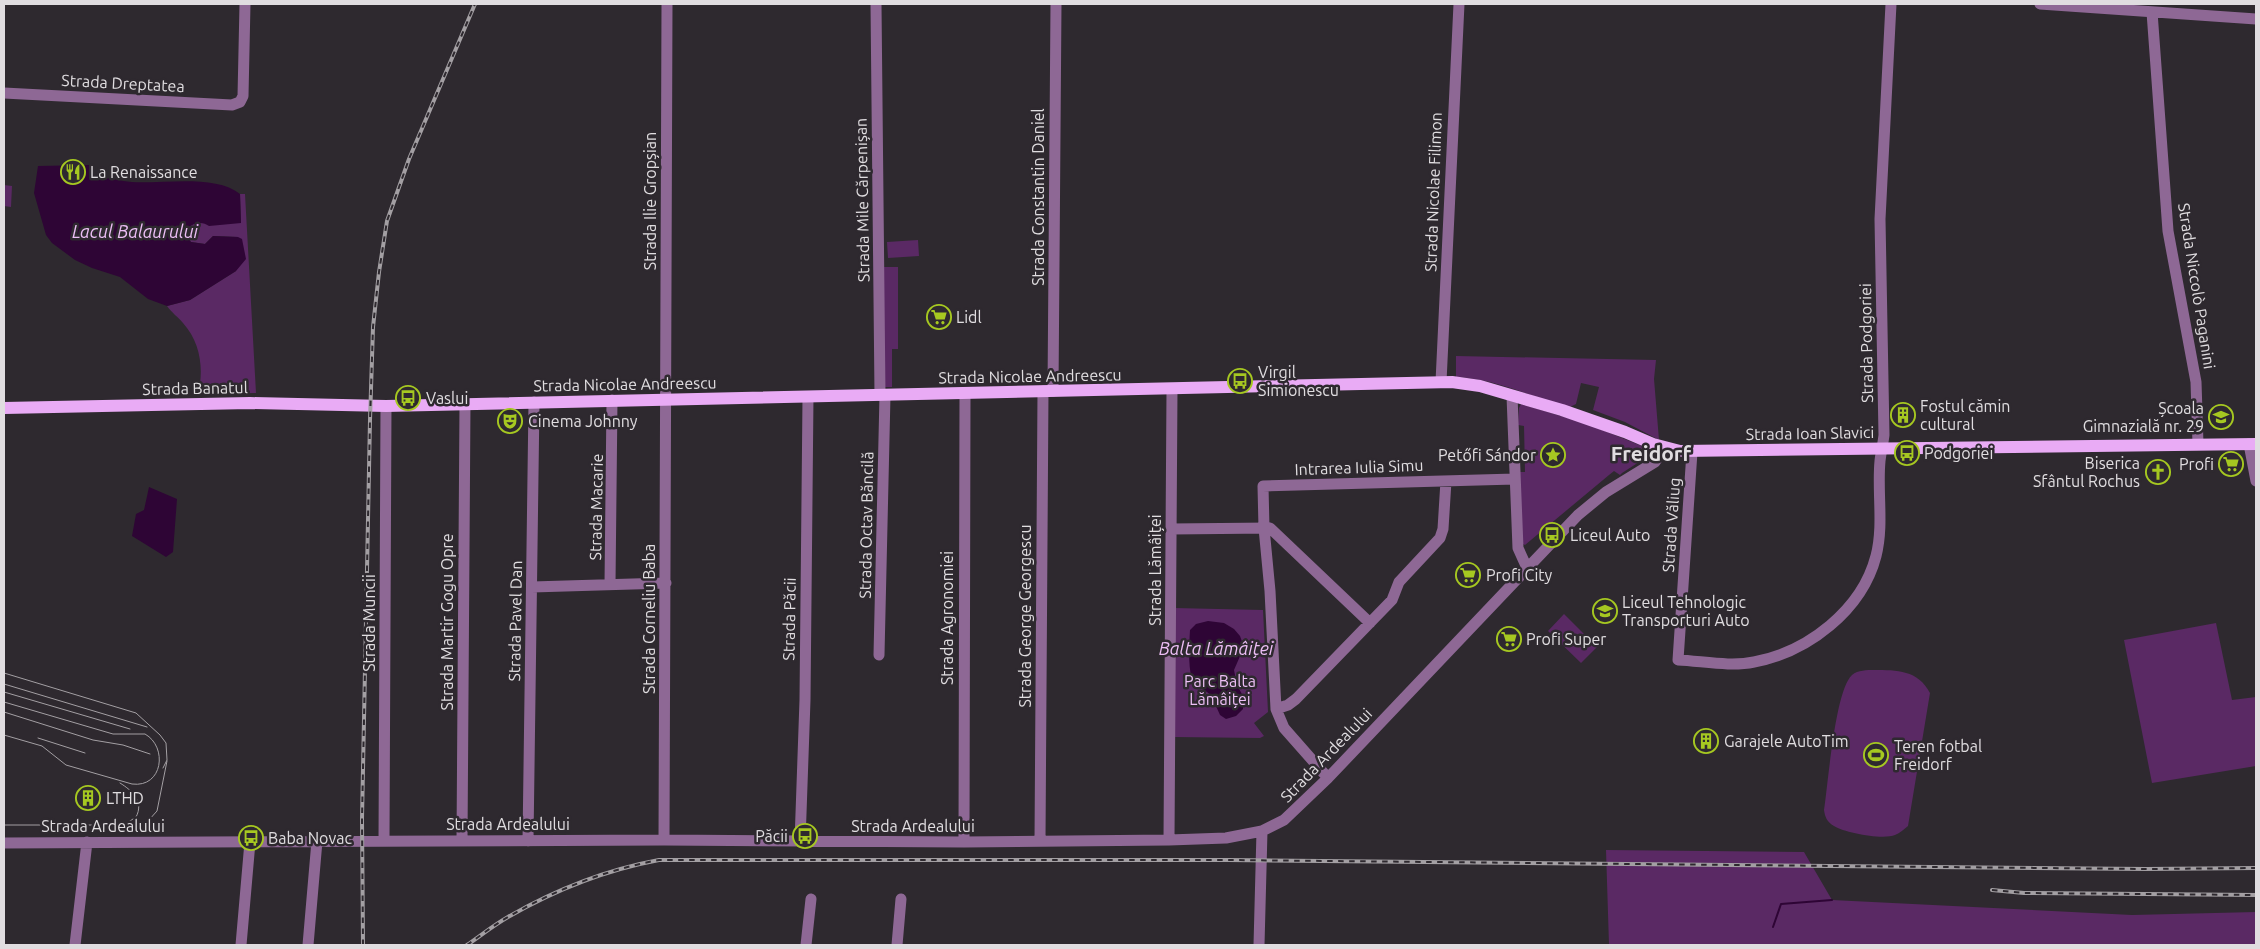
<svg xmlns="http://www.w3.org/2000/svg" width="2260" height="949" viewBox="0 0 2260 949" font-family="Ubuntu,sans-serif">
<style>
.green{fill:#5a2964}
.water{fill:#2e0535}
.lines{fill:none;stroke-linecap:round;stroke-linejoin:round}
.stream{stroke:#2e0535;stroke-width:2}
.minor{stroke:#8e6895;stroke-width:11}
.major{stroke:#e9abf5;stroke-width:12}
.tram{stroke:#a39fa3;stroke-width:1}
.rail-casing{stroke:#a39fa3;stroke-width:4}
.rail{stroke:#2e292f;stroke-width:2;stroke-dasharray:5.5;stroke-linecap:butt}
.labels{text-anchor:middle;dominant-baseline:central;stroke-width:5;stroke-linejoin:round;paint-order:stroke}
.street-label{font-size:16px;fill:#e0dde0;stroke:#2e292f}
.poi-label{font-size:16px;fill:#e0dde0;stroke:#2e292f;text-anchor:start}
.park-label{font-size:16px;fill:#edbff6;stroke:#2e292f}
.water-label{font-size:18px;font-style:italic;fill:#ecbef5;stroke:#2e292f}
.district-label{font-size:21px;font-weight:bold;fill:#e0dde0;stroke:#2e292f}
</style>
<rect width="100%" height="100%" fill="#2e292f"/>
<path class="green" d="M4 185 12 186 11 207 4 206Z
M240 194H245L256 393 198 394C204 370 201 343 183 323 178 317 172 313 167 306L190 300 236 271 238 237 213 236 205 244 191 242 187 237 185 229 195 223H241Z
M918 240 919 256 888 258 887 242Z
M883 267H898V349H892V387H884Z
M1456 356 1656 360 1654 379 1659 440 1625 422 1593 410 1599 387 1581 383 1576 404 1568 408C1531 396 1495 379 1456 377Z
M1521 404 1585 423 1642 446 1645 450V455L1639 462 1622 473 1620 475 1614 471 1609 475 1525 545 1521 543 1520 472H1525L1524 426 1518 425 1519 408Z
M1174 608 1263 610 1268 712 1254 723 1264 736 1260 738 1174 737Z
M1564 614 1597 647 1581 663 1548 631Z
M2216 623 2232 700 2256 697V766L2152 783 2124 640Z
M1874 670C1897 670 1918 670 1930 693L1908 826C1904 829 1900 833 1895 835 1883 840 1845 833 1834 826 1827 822 1825 817 1824 810 1828 785 1835 690 1852 675 1858 670 1867 670 1874 670Z
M1606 850 1804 852 1832 900 2132 915 2256 912V945H1609Z"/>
<path class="water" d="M89 165 97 177C109 178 121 181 132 182 162 184 216 174 240 194L241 223 209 226C201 220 192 224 186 229L187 237 191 242 205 244 213 236 238 237 242 239 246 259 236 271 190 300 167 306 148 299 120 277 92 268 75 260 52 243 46 235 34 193 38 166Z
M149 487 177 499 173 552 166 557 132 536 136 514 144 510Z
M1208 621 1224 623 1234 629 1240 636 1244 647 1234 670 1237 685 1243 696V709L1236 716 1226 719 1220 715 1211 695 1192 681C1188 663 1189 648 1190 630L1196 624Z"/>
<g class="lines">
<path class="stream" d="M1773 927 1781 904 1832 900"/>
<path class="minor" d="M876 4 880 395
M2040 4 2256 19
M2152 12 2168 231 2196 382 2198 444
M4 93 232 105 240 102 243 96 245 4
M1441 382 1459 4
M1053 391 1056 4
M1512 396 1518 548 1527 568
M2249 444 2256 481
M1692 452 1678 660C1702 661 1730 667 1754 662 1808 652 1862 610 1876 556 1884 525 1877 492 1880 461 1881 452 1883 444 1884 435L1880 219 1891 4
M1171 529 1270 528 1370 623
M610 584 612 400
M532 587 666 583
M879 655 885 395
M1276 709 1288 705 1296 699 1392 600 1399 582 1440 538 1443 529 1446 481
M1328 778 1284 728 1276 709 1270 591 1264 528 1263 486 1515 479
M664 840 667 4
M1169 840 1172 390
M384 841 386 406
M462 841 465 403
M528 841 534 402
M1040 841 1043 391
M800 842 805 700 808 397
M964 842 965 393
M4 843 664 840 964 842 1169 840 1226 838 1262 831 1284 820 1328 778 1578 515 1606 492 1655 462 1664 448
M75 945 87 842
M241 945 250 842
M308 945 317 841
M806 945 811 899
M897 945 901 899
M1259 945 1262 831"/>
<path class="major" d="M4 408 250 403 386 406 1452 382 1480 386 1562 410 1625 432 1653 444 1680 451 2256 444"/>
<path class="tram" d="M4 673 136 713 160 735 166 743 167 760 163 768
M4 684 147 727
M4 692 130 729
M4 702 113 734H145C168 747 163 788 132 784L66 765 42 746 4 735
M4 712 93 740 123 745 150 754
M38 738 85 753
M120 783C133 791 144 802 136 817L124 825
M4 825H135L148 821 157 811 167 761"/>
<defs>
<path id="rail" d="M1992 890 2024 893 2256 895
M363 945 362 819 370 420 373 327 379 272 387 221 409 159 475 4
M467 945C480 936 494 925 508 917 555 890 605 870 659 860H1228L2146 869 2256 868"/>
</defs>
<use href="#rail" class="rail-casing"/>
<use href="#rail" class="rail"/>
</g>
<defs>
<symbol id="restaurant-ring" viewBox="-11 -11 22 22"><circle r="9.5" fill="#2e292f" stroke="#a6c821" stroke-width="1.5"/><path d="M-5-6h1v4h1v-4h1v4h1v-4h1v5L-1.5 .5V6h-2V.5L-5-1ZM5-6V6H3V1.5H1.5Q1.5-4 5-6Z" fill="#a6c821"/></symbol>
<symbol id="supermarket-ring" viewBox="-11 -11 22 22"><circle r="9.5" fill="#2e292f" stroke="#a6c821" stroke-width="1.5"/><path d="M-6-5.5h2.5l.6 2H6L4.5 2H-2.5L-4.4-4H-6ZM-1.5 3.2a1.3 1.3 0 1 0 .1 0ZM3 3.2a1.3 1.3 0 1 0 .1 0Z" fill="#a6c821"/></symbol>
<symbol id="bus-ring" viewBox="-11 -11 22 22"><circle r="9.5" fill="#2e292f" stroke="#a6c821" stroke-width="1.5"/><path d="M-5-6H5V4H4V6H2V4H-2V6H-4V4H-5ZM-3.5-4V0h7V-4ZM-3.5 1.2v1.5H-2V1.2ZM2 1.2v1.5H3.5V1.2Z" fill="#a6c821"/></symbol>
<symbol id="building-ring" viewBox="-11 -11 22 22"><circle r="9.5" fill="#2e292f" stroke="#a6c821" stroke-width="1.5"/><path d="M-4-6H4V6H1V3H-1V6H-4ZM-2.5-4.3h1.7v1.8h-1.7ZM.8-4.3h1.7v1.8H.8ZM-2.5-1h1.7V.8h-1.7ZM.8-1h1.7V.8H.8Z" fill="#a6c821"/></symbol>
<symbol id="school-ring" viewBox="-11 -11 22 22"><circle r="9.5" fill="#2e292f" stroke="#a6c821" stroke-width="1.5"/><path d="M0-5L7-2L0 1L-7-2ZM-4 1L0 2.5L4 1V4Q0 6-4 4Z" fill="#a6c821"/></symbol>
<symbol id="theatre-ring" viewBox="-11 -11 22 22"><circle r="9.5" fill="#2e292f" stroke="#a6c821" stroke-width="1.5"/><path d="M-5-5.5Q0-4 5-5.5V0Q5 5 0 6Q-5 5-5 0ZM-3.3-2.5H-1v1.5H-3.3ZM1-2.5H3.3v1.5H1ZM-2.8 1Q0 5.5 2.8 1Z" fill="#a6c821"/></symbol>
<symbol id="sight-ring" viewBox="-11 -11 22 22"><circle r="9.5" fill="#2e292f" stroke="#a6c821" stroke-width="1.5"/><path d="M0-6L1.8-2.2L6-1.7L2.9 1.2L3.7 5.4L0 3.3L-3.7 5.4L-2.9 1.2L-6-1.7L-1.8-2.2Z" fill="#a6c821"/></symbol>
<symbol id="church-ring" viewBox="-11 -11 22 22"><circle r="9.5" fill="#2e292f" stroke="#a6c821" stroke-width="1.5"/><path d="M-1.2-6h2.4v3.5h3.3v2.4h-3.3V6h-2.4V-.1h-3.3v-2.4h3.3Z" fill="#a6c821"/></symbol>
<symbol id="stadium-ring" viewBox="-11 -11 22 22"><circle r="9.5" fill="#2e292f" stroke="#a6c821" stroke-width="1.5"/><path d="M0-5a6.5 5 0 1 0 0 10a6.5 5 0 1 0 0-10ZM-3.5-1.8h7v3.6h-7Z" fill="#a6c821"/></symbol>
</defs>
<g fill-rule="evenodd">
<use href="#restaurant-ring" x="59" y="158" width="28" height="28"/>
<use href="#supermarket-ring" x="925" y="303" width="28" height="28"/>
<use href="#bus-ring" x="1226" y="367" width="28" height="28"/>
<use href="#bus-ring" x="394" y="384" width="28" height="28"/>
<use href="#building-ring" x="1889" y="401" width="28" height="28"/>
<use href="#school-ring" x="2207" y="403" width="28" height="28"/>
<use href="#theatre-ring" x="496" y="407" width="28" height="28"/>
<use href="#bus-ring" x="1893" y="439" width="28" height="28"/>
<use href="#sight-ring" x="1539" y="441" width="28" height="28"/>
<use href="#supermarket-ring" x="2217" y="450" width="28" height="28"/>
<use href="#church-ring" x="2144" y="458" width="28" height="28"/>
<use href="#bus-ring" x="1538" y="521" width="28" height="28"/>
<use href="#supermarket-ring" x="1454" y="561" width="28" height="28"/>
<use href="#school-ring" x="1591" y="597" width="28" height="28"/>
<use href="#supermarket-ring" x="1495" y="625" width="28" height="28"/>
<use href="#building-ring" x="1692" y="727" width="28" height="28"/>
<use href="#stadium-ring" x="1862" y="741" width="28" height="28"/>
<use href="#building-ring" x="74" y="784" width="28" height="28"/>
<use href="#bus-ring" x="791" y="822" width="28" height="28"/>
<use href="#bus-ring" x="237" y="824" width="28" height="28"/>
</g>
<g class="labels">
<g class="street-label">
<text transform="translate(123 83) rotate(3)">Strada Dreptatea</text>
<text transform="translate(1433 192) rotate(-88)">Strada Nicolae Filimon</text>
<text transform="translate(1038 197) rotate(-90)">Strada Constantin Daniel</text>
<text transform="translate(862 200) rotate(-91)">Strada Mile Cărpenișan</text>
<text transform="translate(650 201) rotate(-90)">Strada Ilie Gropșian</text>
<text transform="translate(2197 286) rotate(81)">Strada Niccolò Paganini</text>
<text transform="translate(1866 343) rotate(-91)">Strada Podgoriei</text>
<text transform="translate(1030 376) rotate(-1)">Strada Nicolae Andreescu</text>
<text transform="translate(625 384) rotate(-1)">Strada Nicolae Andreescu</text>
<text transform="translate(195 388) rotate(-1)">Strada Banatul</text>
<text transform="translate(1810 433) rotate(-1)">Strada Ioan Slavici</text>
<text transform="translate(1359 467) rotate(-2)">Intrarea Iulia Simu</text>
<text transform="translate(596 507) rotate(-89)">Strada Macarie</text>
<text transform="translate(866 525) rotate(-89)">Strada Octav Băncilă</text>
<text transform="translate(1671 525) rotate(-86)">Strada Văliug</text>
<text transform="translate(1155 570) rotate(-90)">Strada Lămâiței</text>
<text transform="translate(1025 616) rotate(-90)">Strada George Georgescu</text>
<text transform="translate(947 618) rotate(-90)">Strada Agronomiei</text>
<text transform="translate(649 619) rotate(-90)">Strada Corneliu Baba</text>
<text transform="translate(789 619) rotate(-89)">Strada Păcii</text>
<text transform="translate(515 621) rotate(-89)">Strada Pavel Dan</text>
<text transform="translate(447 622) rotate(-90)">Strada Martir Gogu Opre</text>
<text transform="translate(369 623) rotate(-90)">Strada Muncii</text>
<text transform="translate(1326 755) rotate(-46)">Strada Ardealului</text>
<text x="508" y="824">Strada Ardealului</text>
<text x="103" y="826">Strada Ardealului</text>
<text x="913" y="826">Strada Ardealului</text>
</g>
<g class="poi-label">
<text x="90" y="172">La Renaissance</text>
<text x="956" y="317">Lidl</text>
<text x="1258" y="372">Virgil<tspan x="1258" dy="18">Simionescu</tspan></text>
<text x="426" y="398">Vaslui</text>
<text x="1920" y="406">Fostul cămin<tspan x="1920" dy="18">cultural</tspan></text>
<text x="2204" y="408" text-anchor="end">Școala<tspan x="2204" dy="18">Gimnazială nr. 29</tspan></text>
<text x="528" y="421">Cinema Johnny</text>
<text x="1924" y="453">Podgoriei</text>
<text x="1536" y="455" text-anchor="end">Petőfi Sándor</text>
<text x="2140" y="463" text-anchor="end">Biserica<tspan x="2140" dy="18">Sfântul Rochus</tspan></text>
<text x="2214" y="464" text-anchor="end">Profi</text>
<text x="1570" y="535">Liceul Auto</text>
<text x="1486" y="575">Profi City</text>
<text x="1622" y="602">Liceul Tehnologic<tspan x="1622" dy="18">Transporturi Auto</tspan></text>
<text x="1526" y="639">Profi Super</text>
<text x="1724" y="741">Garajele AutoTim</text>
<text x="1894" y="746">Teren fotbal<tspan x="1894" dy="18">Freidorf</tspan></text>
<text x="106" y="798">LTHD</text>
<text x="788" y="836" text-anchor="end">Păcii</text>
<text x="268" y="838">Baba Novac</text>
</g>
<g class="park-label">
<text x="1220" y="681">Parc Balta<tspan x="1220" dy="18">Lămâiței</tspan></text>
</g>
<g class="water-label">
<text x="135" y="231">Lacul Balaurului</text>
<text x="1216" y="648">Balta Lămâiței</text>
</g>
<g class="district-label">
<text x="1651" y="453">Freidorf</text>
</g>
</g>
<rect width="2260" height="949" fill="none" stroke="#e0dde0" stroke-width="10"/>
</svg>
